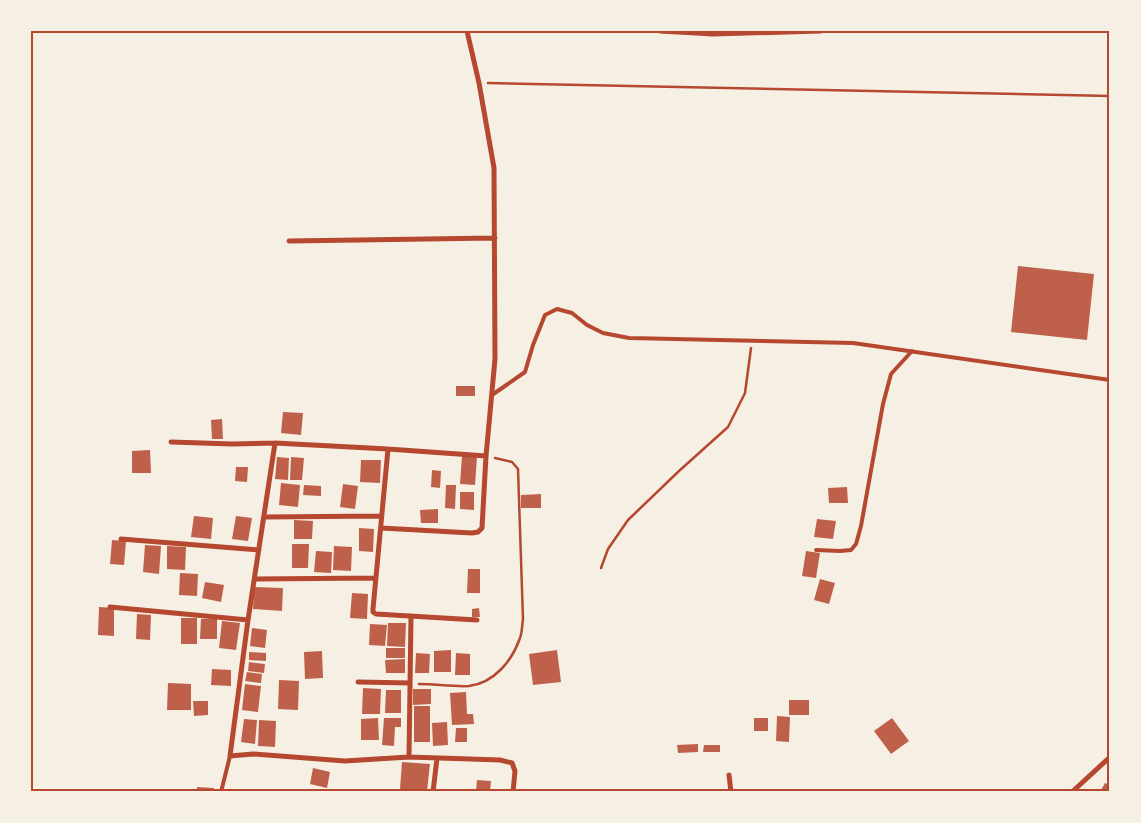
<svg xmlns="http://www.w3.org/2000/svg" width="1141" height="823" viewBox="0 0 1141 823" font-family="'Sofia Sans Condensed',sans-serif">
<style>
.building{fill:#bf614a}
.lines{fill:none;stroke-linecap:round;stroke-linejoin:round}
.path{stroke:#b5482f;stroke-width:2.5}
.service{stroke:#b5482f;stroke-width:4}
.minor{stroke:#b5482f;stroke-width:5}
.neatline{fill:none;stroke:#b5482f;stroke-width:2}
</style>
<rect width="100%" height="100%" fill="#f6efe4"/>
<path class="building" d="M1018 266 1094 274 1087 340 1011 332Z
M456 386H475V396H456Z
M283 412 303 413 301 435 281 433Z
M222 419 223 439H212L211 420Z
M150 450 151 473H132V451Z
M462 456 477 457 475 485 460 484Z
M277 457 289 458 288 480 275 479Z
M291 457 304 458 302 480H290Z
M361 460H381L380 483 360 482Z
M236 467H248L247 482 235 481Z
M432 470 441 471 440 488 431 487Z
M281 483 300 485 298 507 279 505Z
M343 484 358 486 355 509 340 507Z
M304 485 321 486V496L303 495Z
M446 485H456L455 509 445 508Z
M847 487 848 503H829L828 488Z
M460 492H474V510L460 509Z
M541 494V508H521V495Z
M438 509V523H421L420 510Z
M194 516 213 518 211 539 191 537Z
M236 516 252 518 248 541 232 539Z
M817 519 836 521 833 539 814 537Z
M294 520 313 521 312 539H294Z
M359 528 374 529 373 552 359 551Z
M112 540 126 541 124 565 110 564Z
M292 544H309L308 568H292Z
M145 545 161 546 159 574 143 572Z
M167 546 186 547 185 570 167 569Z
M334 546 352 547 351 571 333 570Z
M316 551 332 552 331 573 314 572Z
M806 551 820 553 816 578 802 576Z
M468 569H480V593H467Z
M180 573 198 574 197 596 179 595Z
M820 579 835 583 829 604 814 600Z
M205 582 224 585 221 602 202 598Z
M254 587 283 588 282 611 253 609Z
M352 593 368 594 367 619 350 618Z
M99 607 114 608V636L98 635Z
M479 608 480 617H472V609Z
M137 614 151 615 150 640 136 639Z
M181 618H197V644H181Z
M201 619H217V639H200Z
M222 621 240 623 236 650 219 648Z
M388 623H406L405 647 387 646Z
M370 624 387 625 385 646 369 645Z
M252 628 267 630 265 648 250 646Z
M386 648H405V658H386Z
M451 650V672H434V651Z
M557 650 561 682 533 685 529 654Z
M322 651 323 678 305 679 304 652Z
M249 652 266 653V661L249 660Z
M416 653 430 654 429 673H415Z
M456 653 470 654V675H455Z
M405 659V673H386L385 660Z
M249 662 265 664 264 673 248 671Z
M212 669 231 670V686L211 685Z
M247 672 262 674 261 683 245 681Z
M279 680 299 681 298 710 278 709Z
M168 683 191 684V710H167Z
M245 684 261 686 258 712 242 710Z
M363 688 381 689 380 714H362Z
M413 689H431V704L413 705Z
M386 690H401V713H385Z
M466 692 467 714H473L474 724 452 725 450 693Z
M789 700H809V715H789Z
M193 701H208V715L194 716Z
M414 706H430V742H414Z
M777 716 790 717 789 742 776 741Z
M378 718 379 740H361V719Z
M384 718H401V727H395L394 746 382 745Z
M754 718H768V731H754Z
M892 718 909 741 891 754 874 731Z
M244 719 257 720 255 744 241 742Z
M259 720 276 721 275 747 258 746Z
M447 722 448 745 433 746 432 723Z
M456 728H467V742H455Z
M698 744V752L678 753 677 745Z
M704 745H720V752H703Z
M402 762 430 764 427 791 400 789Z
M313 768 330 772 327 788 310 784Z
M477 780 491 781 490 792H476Z
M1105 783 1110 785V792H1100Z
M197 787 214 788 213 792H197Z"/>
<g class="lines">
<path class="path" d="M488 83 1110 96
M601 568 608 549 628 520 679 471 728 427 745 393 751 348
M419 684C434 684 455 687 469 686 494 683 512 661 520 638 522 633 522 626 523 619L518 469 512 462 495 458"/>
<path class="service" d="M492 395 525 372 533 345 545 315 557 309 572 313 587 325 603 333 629 338 853 343 1110 380
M816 550 840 551 851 550 856 544 861 526 883 404 891 374 912 351
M221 792 230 756"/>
<path class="minor" d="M660 31 713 34 821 31
M289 241 495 238
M171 442 232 444 275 443
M388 449 373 609V612L376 614 477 620
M486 456 388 449 275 443 248 620 230 756 253 754 345 761 409 757 500 760 512 763 515 771 513 792
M264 517 382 516
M381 528 472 533 478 532 482 528 486 456 495 359 494 168 479 83 467 31
M121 539 259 550
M255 579 376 578
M110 607 248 620
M358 682 410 683
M409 757 411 616
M729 775 731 792
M433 792 437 758
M1072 792 1110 757"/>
</g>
<rect width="1141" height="823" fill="none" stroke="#f6efe4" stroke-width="65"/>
<rect x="32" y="32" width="1076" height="758" class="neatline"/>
</svg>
